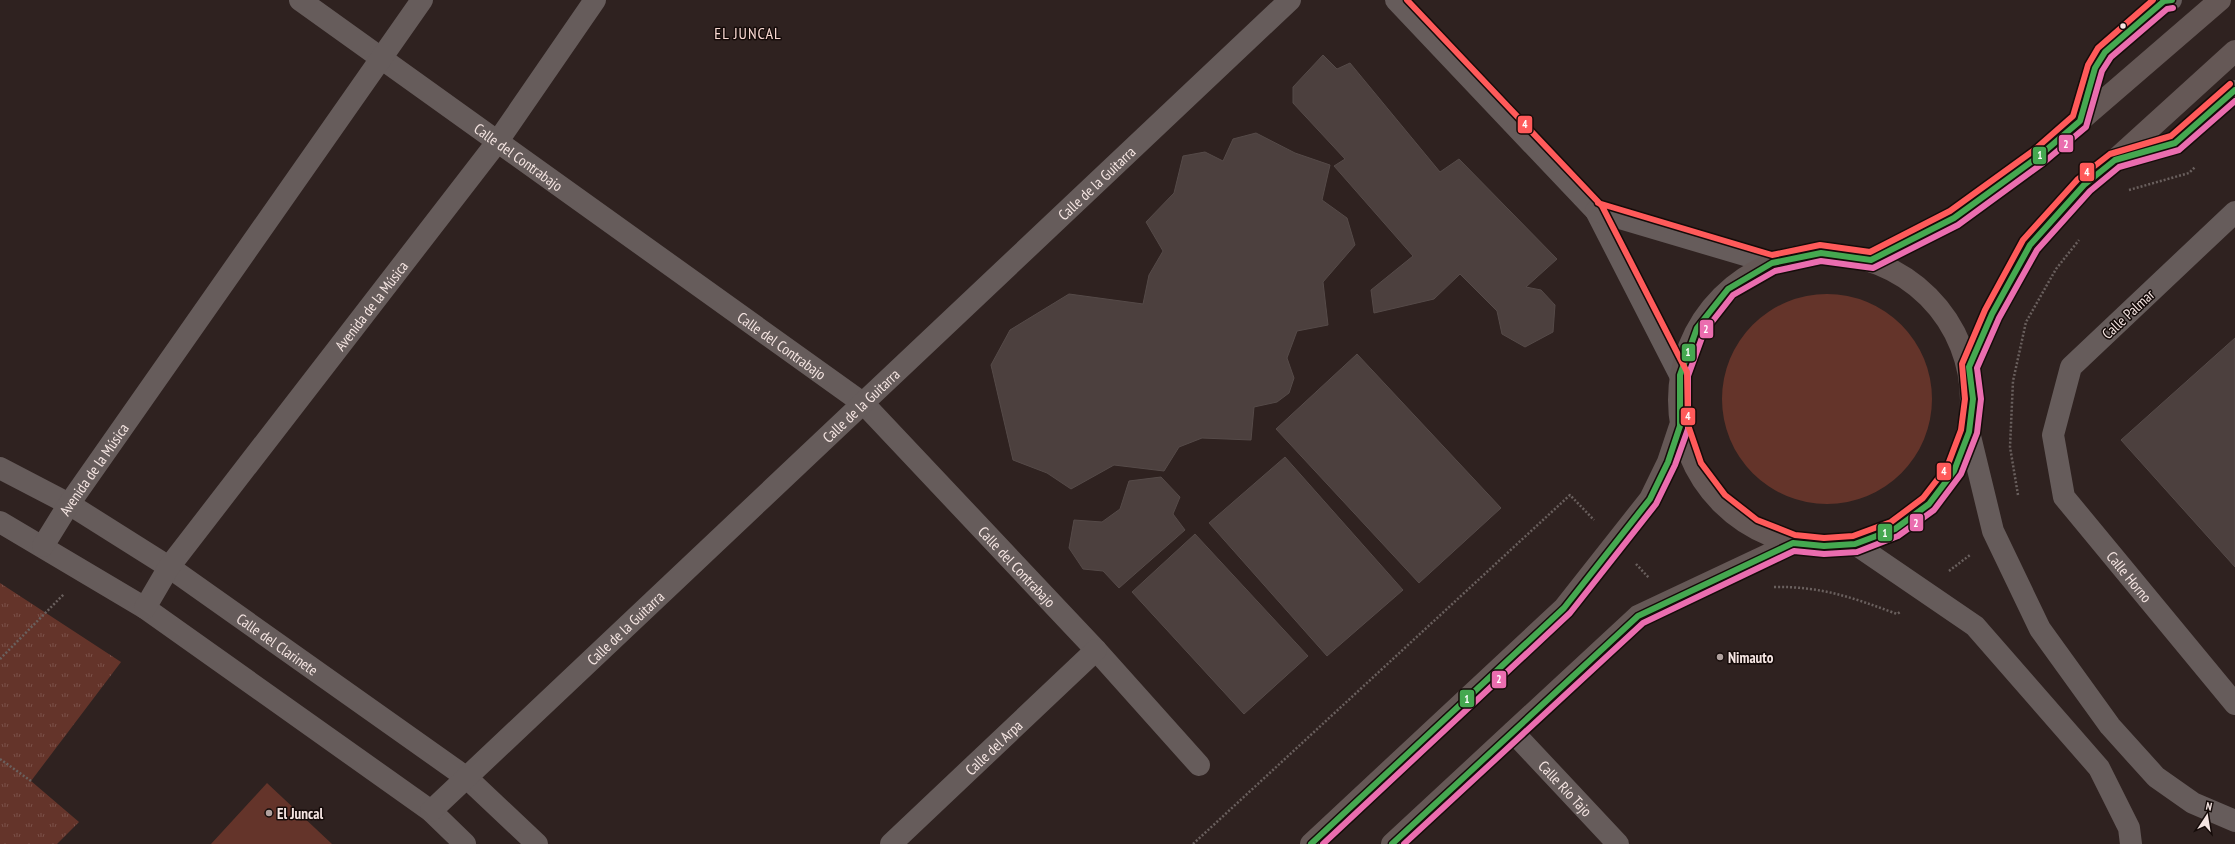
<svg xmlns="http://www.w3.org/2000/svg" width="2235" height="844" viewBox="0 0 2235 844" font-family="'PT Sans Narrow',sans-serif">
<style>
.grass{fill:#64342a}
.park{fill:url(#park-tufts)}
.building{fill:#4c403e;stroke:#554a48}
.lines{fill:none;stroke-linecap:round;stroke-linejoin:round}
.path{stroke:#6a605e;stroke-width:2.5;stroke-dasharray:2 2;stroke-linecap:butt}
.lane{stroke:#665c5b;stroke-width:20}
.street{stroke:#665c5b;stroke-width:22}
.secondary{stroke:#655856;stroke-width:22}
.bus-1-casing{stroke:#150b09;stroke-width:9}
.bus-2-casing{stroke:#150b09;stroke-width:9}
.bus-3-casing{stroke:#150b09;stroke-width:9}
.bus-1{stroke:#45a850;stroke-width:6}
.bus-2{stroke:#ea6daf;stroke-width:6}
.bus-3{stroke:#ff5a5a;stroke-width:6}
.bus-dot{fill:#f5e5e2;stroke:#150b09;stroke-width:1.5}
.poi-dot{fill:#b0a19e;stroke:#150b09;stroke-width:1.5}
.labels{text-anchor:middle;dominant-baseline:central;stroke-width:3;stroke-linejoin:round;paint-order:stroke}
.street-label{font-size:15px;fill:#f5e5e2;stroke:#150b09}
.poi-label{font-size:15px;font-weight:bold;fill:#f5e5e2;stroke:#150b09;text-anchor:start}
.neighbourhood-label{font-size:16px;letter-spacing:1px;fill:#fadad3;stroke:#150b09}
.line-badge{stroke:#150b09;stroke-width:1.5}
.badge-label{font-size:11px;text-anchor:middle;font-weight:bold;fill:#fff}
</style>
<defs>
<pattern id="park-tufts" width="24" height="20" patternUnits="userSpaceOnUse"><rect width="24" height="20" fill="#64342a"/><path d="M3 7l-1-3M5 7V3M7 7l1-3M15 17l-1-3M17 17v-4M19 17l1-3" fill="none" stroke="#7b5149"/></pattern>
</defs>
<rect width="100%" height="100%" fill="#2f2220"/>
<path class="grass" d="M1722 399a105 105 0 1 1 210 0a105 105 0 1 1-210 0Z
M267 783 332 844H211Z"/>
<path class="park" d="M0 583 121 662 31 781 79 822 57 844H0Z"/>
<path class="building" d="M1323 55 1337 69 1350 63 1440 172 1459 159 1557 259 1526 287 1541 290 1555 305 1553 332 1525 347 1502 334 1497 311 1460 274 1434 299 1374 313 1371 290 1413 256 1334 166 1345 159 1293 103V87Z
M1256 133 1295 153 1330 165 1322 200 1347 218 1355 245 1323 282 1328 325 1297 331 1287 358 1294 378 1289 393 1277 402 1254 407 1251 440 1202 438 1179 447 1164 471 1114 465 1071 489 1047 473 1013 460 991 365 1010 330 1069 294 1143 304 1149 275 1163 251 1146 222 1174 193 1183 156 1205 152 1223 161 1233 139Z
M2235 338V567L2121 440Z
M1357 354 1501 508 1419 583 1276 429Z
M1285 457 1403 590 1327 656 1209 523Z
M1161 477 1180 497 1173 514 1185 530 1119 588 1103 571 1083 569 1069 548 1074 520 1102 522 1120 509 1129 481Z
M1195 534 1308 656 1244 714 1132 592Z"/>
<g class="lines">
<path class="path" d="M2129 190 2189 173 2195 167
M2018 495 2010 447 2013 381 2026 322 2056 269 2079 240
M1636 564 1649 578
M1949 571 1970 555
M1774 587C1821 586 1854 598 1897 614L1900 612
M0 659 64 594
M0 759 31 781
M1193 844 1570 495 1594 520"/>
<path class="lane" d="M2080 121 2095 68 2105 52 2164 1 2172 0
M2115 160 2175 143 2235 90"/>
<g class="street">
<path id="s1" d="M300 0 864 404 1096 650 1199 765"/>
<path d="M1396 0 1596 211 1680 375"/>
<path d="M1596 211 1772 263"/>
<path id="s2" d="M2235 212 2071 367 2053 435 2064 497 2235 704"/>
<path d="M1969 432 1993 531 2040 629 2110 726 2156 777 2193 803 2235 821"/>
<path id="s3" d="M0 468 69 504 169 567 467 778 537 844"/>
<path d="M0 522 145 608 431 811 465 844"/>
<path d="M1855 544 1975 626 2099 768 2129 828 2131 844"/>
<path id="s4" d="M43 546 69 504 422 0"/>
<path id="s5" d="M145 608 169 567 498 141 595 0"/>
<path id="s6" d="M1513 732 1618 844"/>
<path id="s7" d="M431 811 1290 0"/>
<path id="s8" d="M891 844 1096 650"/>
</g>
<path class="secondary" d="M1679 400a146 146 0 1 1 292 0a146 146 0 1 1-292 0Z
M1871 260 1954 218 2038 157 2220 0
M1969 367 1992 314 2030 245 2084 185 2115 160 2235 51
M1311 844 1564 608 1650 499 1668 462 1680 426
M1392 844 1638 616 1793 543"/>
<defs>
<path id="bus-1" d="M1311 844 1564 608 1650 499 1668 462 1680 426V375L1697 328 1728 289 1772 263 1821 253 1871 260 1954 218 2038 157 2080 121 2095 68 2105 52 2164 1 2172 0
M1392 844 1638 616 1793 543 1824 546 1855 544 1895 529 1929 504 1954 471 1969 432 1973 399 1969 367 1992 314 2030 245 2084 185 2115 160 2175 143 2235 90"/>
<path id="bus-2" d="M1323 844 1570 613 1656 504 1675 465 1688 429V376L1704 332 1733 295 1775 271 1821 261 1873 268 1958 225 2043 163 2086 127 2102 71 2111 57 2167 9 2173 8
M1404 844 1643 623 1794 551 1824 554 1857 552 1898 536 1934 510 1961 474 1977 433 1981 399 1977 368 1999 318 2037 250 2090 191 2119 167 2179 150 2235 101"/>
<path id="bus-3" d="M1407 0 1602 206 1687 372 1688 425 1701 463 1725 495 1757 520 1795 535 1824 538 1853 536 1891 522 1923 498 1947 467 1961 430 1965 399 1962 364 1985 310 2023 240 2078 179 2110 154 2171 136 2230 84
M1598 203 1772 255 1820 245 1870 252 1950 211 2033 151 2073 116 2088 65 2098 48 2153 0"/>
</defs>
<use href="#bus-1" class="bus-1-casing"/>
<use href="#bus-2" class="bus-2-casing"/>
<use href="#bus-3" class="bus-3-casing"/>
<use href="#bus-1" class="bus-1"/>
<use href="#bus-2" class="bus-2"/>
<use href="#bus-3" class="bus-3"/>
</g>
<circle class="bus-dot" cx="2123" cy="26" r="3.5"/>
<g class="poi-dot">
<circle cx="1720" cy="657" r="4"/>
<circle cx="269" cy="813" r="4"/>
</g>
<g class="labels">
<g class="street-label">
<text stroke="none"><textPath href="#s1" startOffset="269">Calle del Contrabajo</textPath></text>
<text stroke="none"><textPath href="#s7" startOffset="915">Calle de la Guitarra</textPath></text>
<text stroke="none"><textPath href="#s5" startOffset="378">Avenida de la Música</textPath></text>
<text transform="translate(2128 314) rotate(-43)">Calle Palmar</text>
<text stroke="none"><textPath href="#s1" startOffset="593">Calle del Contrabajo</textPath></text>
<text stroke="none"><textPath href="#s7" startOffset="591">Calle de la Guitarra</textPath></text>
<text stroke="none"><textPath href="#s4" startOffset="92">Avenida de la Música</textPath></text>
<text stroke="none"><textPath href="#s1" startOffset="917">Calle del Contrabajo</textPath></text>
<text stroke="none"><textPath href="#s2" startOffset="462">Calle Horno</textPath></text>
<text stroke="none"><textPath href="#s7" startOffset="267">Calle de la Guitarra</textPath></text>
<text stroke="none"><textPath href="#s3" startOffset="329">Calle del Clarinete</textPath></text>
<text stroke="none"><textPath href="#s8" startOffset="141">Calle del Arpa</textPath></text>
<text stroke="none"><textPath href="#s6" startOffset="77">Calle Río Tajo</textPath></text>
</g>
<g class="poi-label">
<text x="1728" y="657">Nimauto</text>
<text x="277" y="813">El Juncal</text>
</g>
<g class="neighbourhood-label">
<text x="748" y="33">EL JUNCAL</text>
</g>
</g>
<g class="line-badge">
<rect x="1517" y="115" width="16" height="19" rx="4" fill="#ff5a5a"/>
<rect x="2058" y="134" width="16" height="19" rx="4" fill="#ea6daf"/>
<rect x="2032" y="146" width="15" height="19" rx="4" fill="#45a850"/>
<rect x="2079" y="162" width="16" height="20" rx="4" fill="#ff5a5a"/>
<rect x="1699" y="319" width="15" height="20" rx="4" fill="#ea6daf"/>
<rect x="1681" y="343" width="15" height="19" rx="4" fill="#45a850"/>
<rect x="1680" y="407" width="16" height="19" rx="4" fill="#ff5a5a"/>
<rect x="1936" y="462" width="16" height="19" rx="4" fill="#ff5a5a"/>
<rect x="1909" y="513" width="15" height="19" rx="4" fill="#ea6daf"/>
<rect x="1877" y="523" width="16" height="19" rx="4" fill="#45a850"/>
<rect x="1491" y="670" width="16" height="19" rx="4" fill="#ea6daf"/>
<rect x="1459" y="689" width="16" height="19" rx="4" fill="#45a850"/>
</g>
<g class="badge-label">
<text x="1525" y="128">4</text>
<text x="2066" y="148">2</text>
<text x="2040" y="159">1</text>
<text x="2087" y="176">4</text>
<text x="1706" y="333">2</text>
<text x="1688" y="356">1</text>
<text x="1688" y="420">4</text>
<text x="1944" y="475">4</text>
<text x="1916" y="527">2</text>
<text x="1885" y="537">1</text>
<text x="1499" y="683">2</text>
<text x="1467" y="703">1</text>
</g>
<g transform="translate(2207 816) rotate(12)" stroke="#150b09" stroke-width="3" paint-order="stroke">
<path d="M0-3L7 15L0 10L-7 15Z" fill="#f5e5e2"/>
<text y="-6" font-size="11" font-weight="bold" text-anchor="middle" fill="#f5e5e2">N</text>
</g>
</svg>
